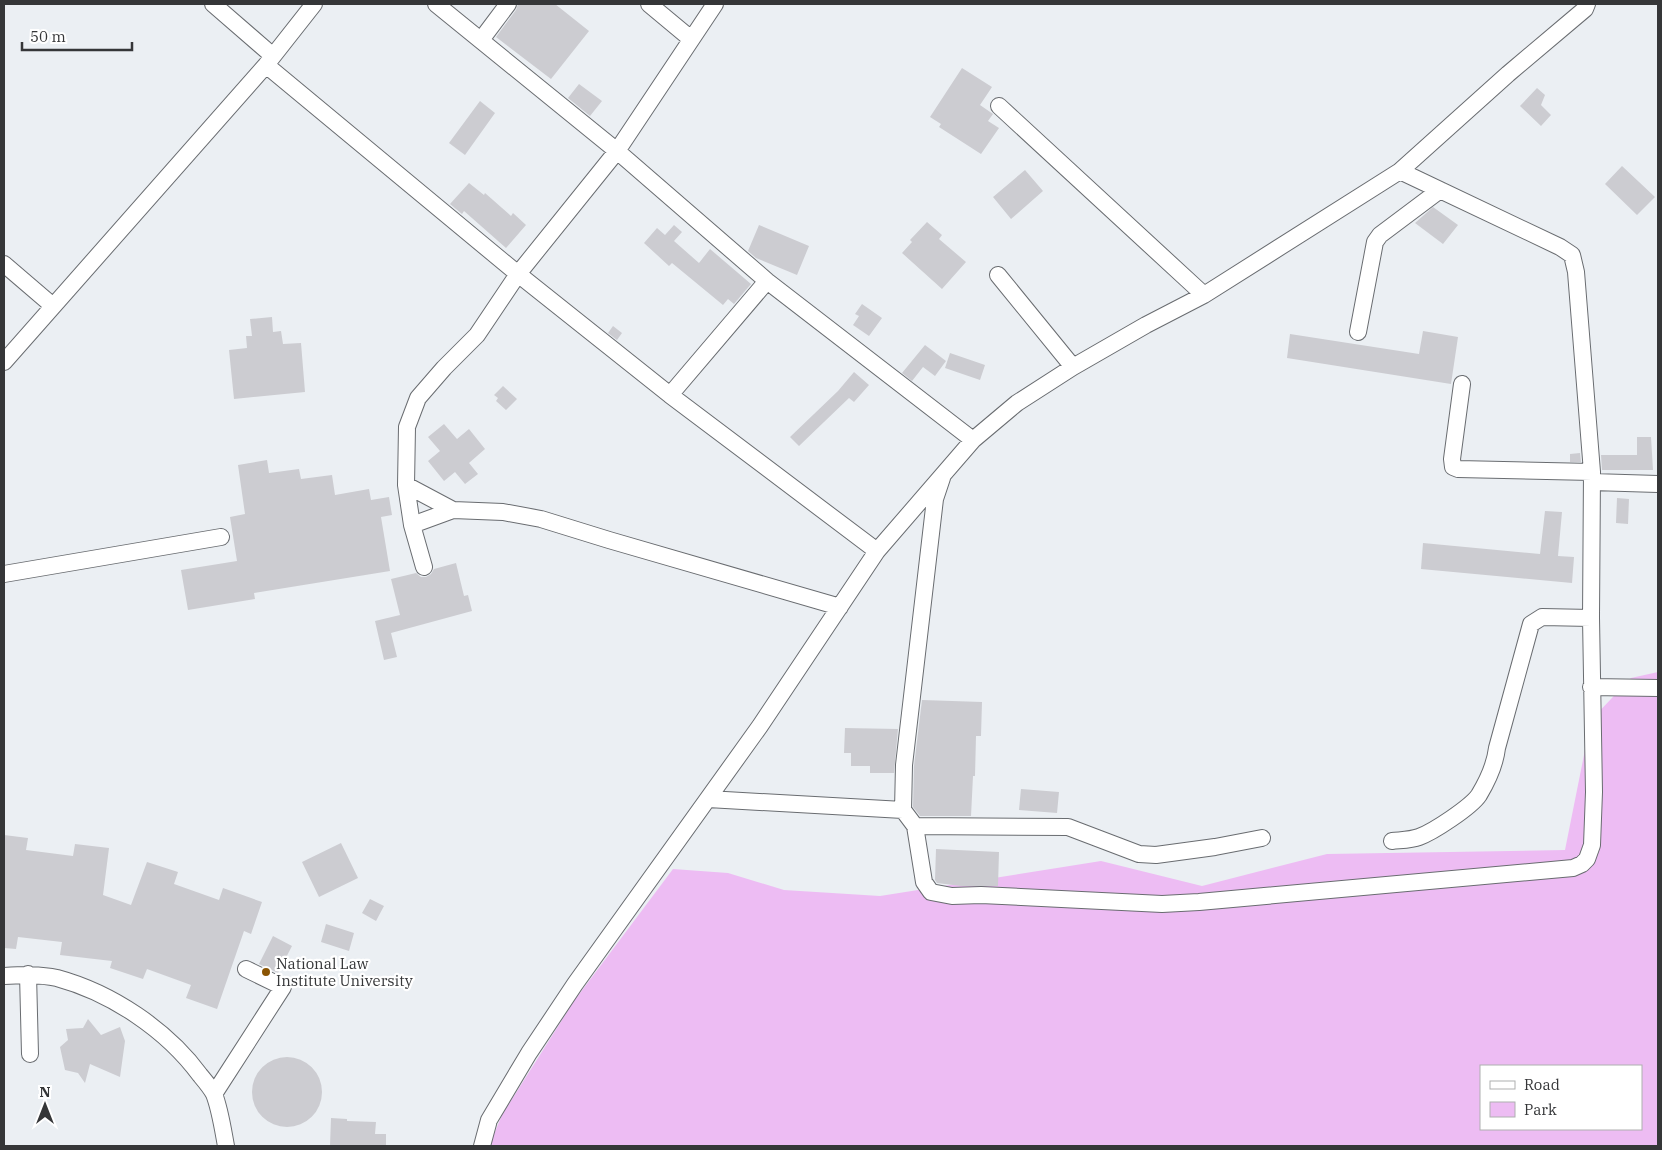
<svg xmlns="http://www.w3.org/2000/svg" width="1662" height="1150" viewBox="0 0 1662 1150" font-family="'IBM Plex Serif',serif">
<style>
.green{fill:#edbcf3;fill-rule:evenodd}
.building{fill:#ccccd1}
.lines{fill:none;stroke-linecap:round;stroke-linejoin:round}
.minor-casing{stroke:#696c70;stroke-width:18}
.minor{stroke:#fff;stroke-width:16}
.poi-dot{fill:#8a5403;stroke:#fff;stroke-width:2}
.labels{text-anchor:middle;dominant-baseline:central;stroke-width:4.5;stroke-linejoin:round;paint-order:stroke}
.poi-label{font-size:15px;fill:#353638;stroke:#fff;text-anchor:start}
</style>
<rect width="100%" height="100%" fill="#ebeff3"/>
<path class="green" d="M1658 672V1146H489L502 1115 574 1001 673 869 728 873 784 890 880 896 1101 861 1202 886 1327 854 1565 850 1591 720 1631 678ZM1481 1066H1641V1129H1481Z"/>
<path class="building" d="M518 4H555L589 31 551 79 496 37 516 10Z
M962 68 992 87 980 105 993 114 988 121 999 128 981 154 939 127 941 124 930 117Z
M579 84 602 101 590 116 568 98Z
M1537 88 1545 95 1541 105 1551 115 1541 126 1520 106Z
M480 101 495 113 465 155 449 143Z
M1622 166 1655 197 1637 215 1605 184Z
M1025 170 1043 191 1011 219 993 197Z
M469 183 484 195 485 193 511 216 513 213 526 225 506 248 464 211 462 214 450 204Z
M1433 207 1458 225 1443 244 1415 223Z
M927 222 942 235 939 239 966 262 942 289 902 253 912 242 910 240Z
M674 225 682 232 674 241 699 263 710 249 751 284 734 304 728 299 723 305 672 263 669 266 644 243 657 228 665 235Z
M759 225 809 246 797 275 756 258 748 251Z
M862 304 882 318 869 336 853 325 859 316 855 314Z
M272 317 273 332 281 331 283 344 301 343 305 392 234 399 229 350 247 348 246 336H252L250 319Z
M613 326 622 333 617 340 608 333Z
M1423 331 1458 337 1451 384 1287 358 1290 334 1419 354Z
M925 345 946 361 935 376 923 367 912 381 902 373Z
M950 353 985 365 980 380 945 368Z
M854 372 869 385 854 402 849 398 799 446 790 437 838 391Z
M503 386 517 399 506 410 496 401 498 398 494 395Z
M444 424 457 439 469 429 485 449 469 463 478 474 465 484 455 472 444 481 428 461 440 451 428 437Z
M1637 437H1651L1653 470H1602L1601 455H1637Z
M1580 453 1581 462H1570V454Z
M267 460 269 473 299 469 301 479 332 475 335 495 369 489 371 500 389 497 392 515 381 517 390 571 254 593 255 599 188 610 181 570 237 561 230 517 245 514 238 465Z
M1617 498 1629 499 1628 524 1616 523Z
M1545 511 1562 512 1558 556 1574 557 1572 583 1421 569 1423 543 1540 554Z
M456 563 464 596 468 595 472 611 391 633 397 657 384 660 375 621 400 615 391 579 416 573 421 577H426L431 574 434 569Z
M922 700 982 702 981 736H976L975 776H973L971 816H920L913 807 914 766Z
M845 728 898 729 894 773H870V766H851V753H844Z
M1021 789 1059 792 1057 813 1019 810Z
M4 835 28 838 26 850 73 856 75 844 109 848 103 895 131 905 147 862 178 872 174 884 219 900 223 888 262 902 251 934 244 931 217 1009 186 998 191 985 147 969 143 979 110 968 112 961 60 955 62 942 18 937 16 949 4 948Z
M341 843 358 878 319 897 302 862Z
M936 849 999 852 998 886H961L937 883 935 880Z
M370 899 384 906 376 921 362 913Z
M326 924 354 933 349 951 321 942Z
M273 936 292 946 278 973 259 964Z
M88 1019 101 1035 120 1027 125 1041 120 1077 90 1064 85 1083 78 1073 65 1070 60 1047 68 1040 66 1029 83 1028Z
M252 1092a35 35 0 1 1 70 0a35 35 0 1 1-70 0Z
M331 1118 347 1119V1121L376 1122 375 1134H386V1146H330Z"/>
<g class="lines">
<defs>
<path id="minor" d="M213 4 273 56
M436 4 617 151 767 281 973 440
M649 4 691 39
M481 40 508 4
M266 65 518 274 670 395 877 551
M999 106 1204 295
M4 264 53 306
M998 275 1073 367
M1358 332 1375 242 1380 235 1440 190
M4 362 266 65 314 4
M1462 384 1452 459 1453 467 1458 469 1592 472
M670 395 767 281
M942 478 935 499 904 765 903 810 915 826 1068 827 1139 854 1156 855 1215 847 1262 838
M1592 482 1658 484
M406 485 453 510
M412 525 453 510 503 512 541 519 609 540 840 607
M424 567 412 525 406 485 407 427 418 398 444 368 477 335 518 274 617 151 715 4
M4 574 221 537
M1591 687 1658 688
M708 799 903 810
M915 826 924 882 931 892 952 896 981 895 1162 904 1199 902 1573 868 1582 864 1587 859 1592 845 1594 792 1591 618 1592 472 1576 272 1572 255 1560 247 1400 171
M1392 841C1401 840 1411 840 1419 837 1433 832 1471 807 1479 795 1488 780 1495 765 1497 748L1531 624 1542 617 1591 618
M28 974 30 1054
M4 976C21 975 40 974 57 978 112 993 167 1030 200 1075 205 1081 211 1088 214 1094 220 1109 223 1130 226 1146
M214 1094 283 987 246 969
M482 1146 489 1120 529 1053 575 984 760 726 877 551 973 440 1017 403 1073 367 1146 325 1204 295 1400 171 1508 74 1585 9 1587 4"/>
</defs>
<use href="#minor" class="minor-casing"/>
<use href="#minor" class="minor"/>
</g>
<circle class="poi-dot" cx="266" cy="972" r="5"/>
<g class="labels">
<g class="poi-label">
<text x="276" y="963">National Law<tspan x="276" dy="17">Institute University</tspan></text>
</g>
</g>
<rect width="1662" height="1150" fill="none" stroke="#353638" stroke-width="10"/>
<rect x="1480" y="1065" width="162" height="65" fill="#ffffff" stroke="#aeafaf"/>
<rect x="1490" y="1081" width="25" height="8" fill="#ffffff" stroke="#aeafaf"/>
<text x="1524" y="1090" font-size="15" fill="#353638">Road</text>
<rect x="1490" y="1102" width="25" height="15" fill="#edbcf3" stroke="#aeafaf"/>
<text x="1524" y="1115" font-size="15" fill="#353638">Park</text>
<g transform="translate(45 1105)" stroke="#ffffff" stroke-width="4" paint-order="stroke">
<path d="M0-4L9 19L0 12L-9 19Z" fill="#353638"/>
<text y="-8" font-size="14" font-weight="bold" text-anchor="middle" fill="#353638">N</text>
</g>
<path d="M22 42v8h110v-8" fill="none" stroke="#353638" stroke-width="2.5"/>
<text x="30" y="42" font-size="15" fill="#353638" stroke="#ffffff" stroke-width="4" paint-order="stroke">50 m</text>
</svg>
